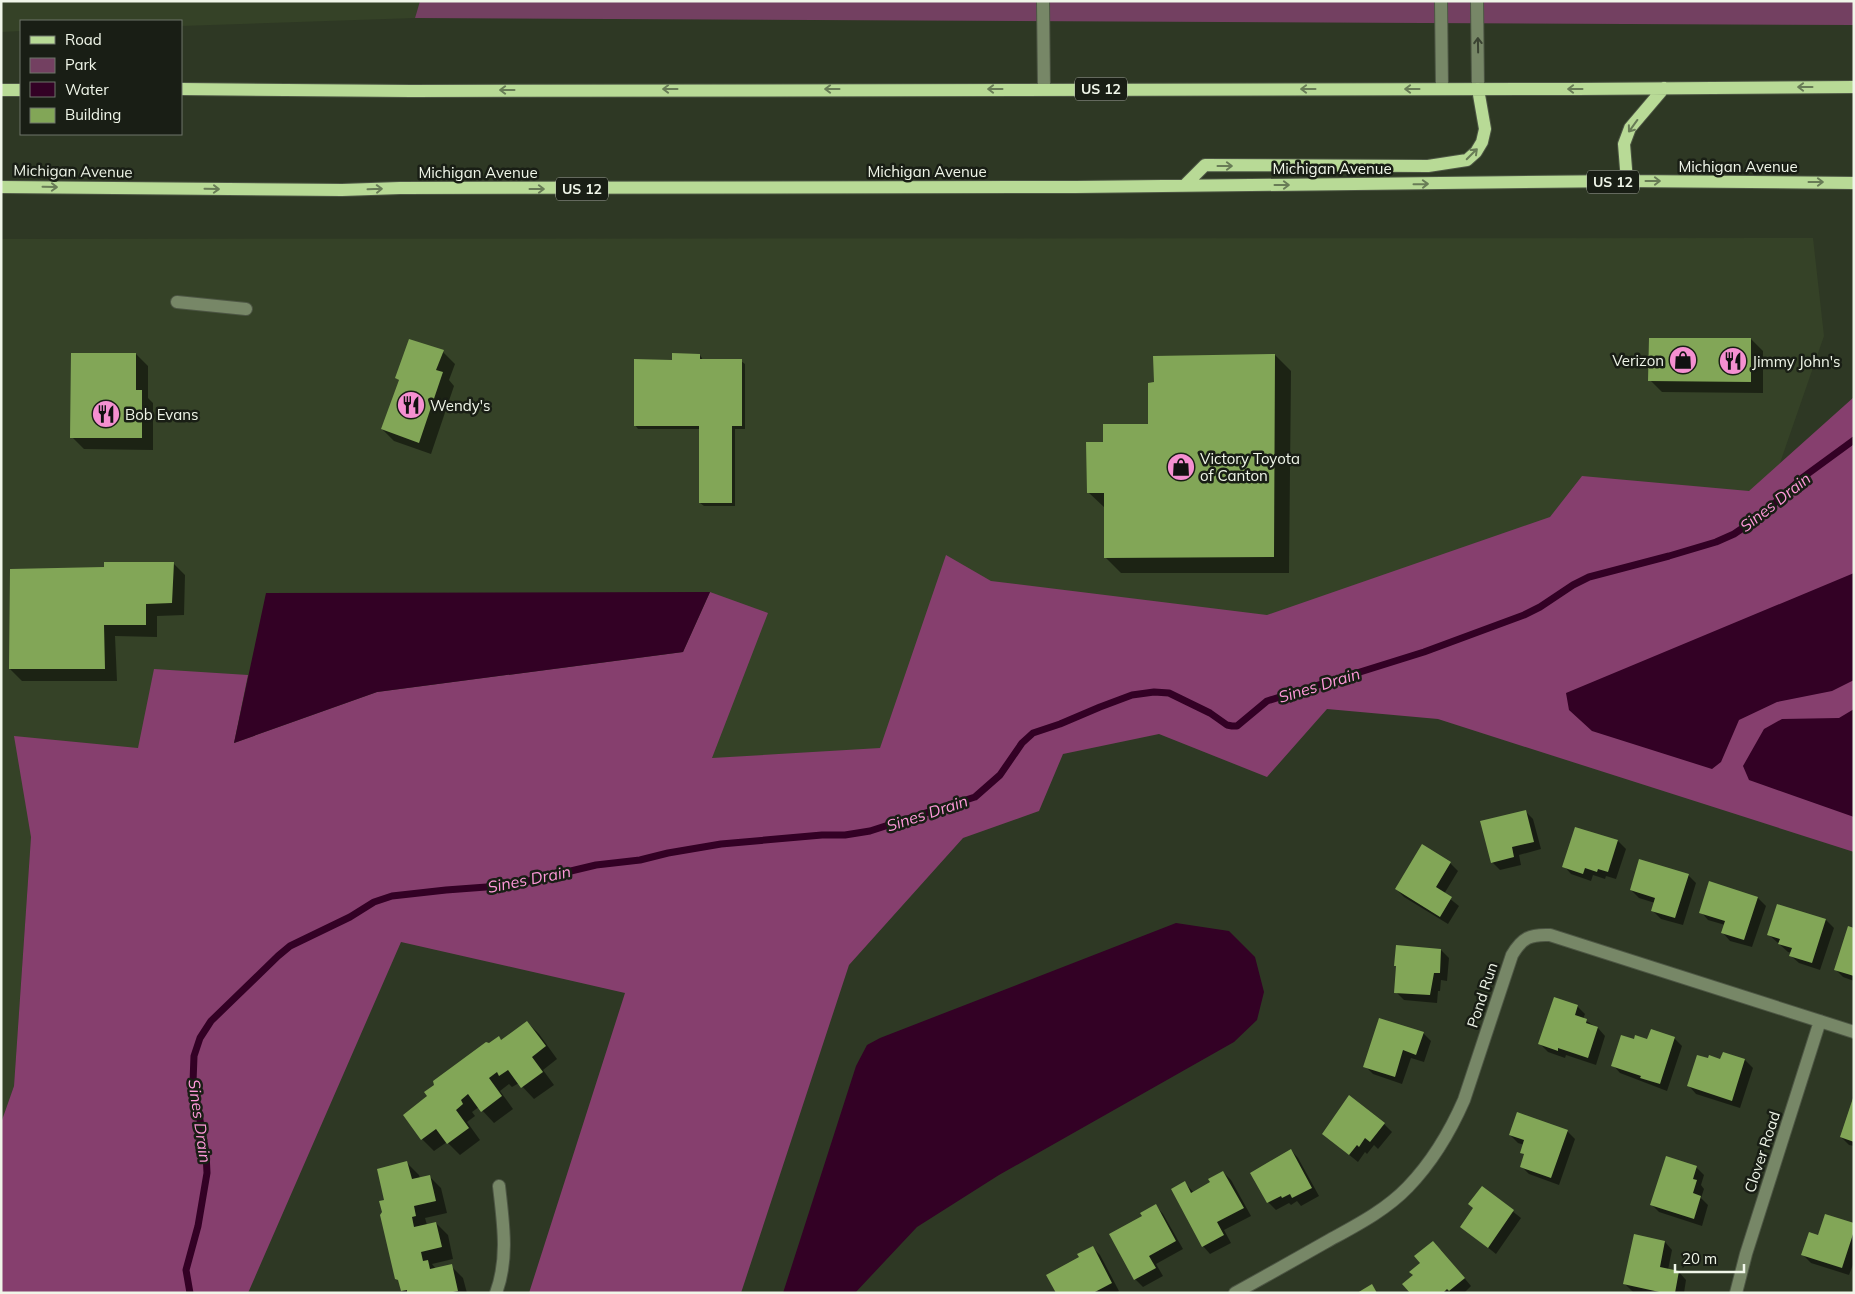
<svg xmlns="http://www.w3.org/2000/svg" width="1855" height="1294" viewBox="0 0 1855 1294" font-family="Mulish,sans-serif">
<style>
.built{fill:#354227}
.green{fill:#734061}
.forest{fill:#863f6e}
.water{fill:#330125}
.shadow{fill:#0007}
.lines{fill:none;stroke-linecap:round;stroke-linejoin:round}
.stream{stroke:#330125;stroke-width:7}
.building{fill:#82a657}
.minor-casing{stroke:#4d5644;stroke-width:14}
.major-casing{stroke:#4d5644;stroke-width:14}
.minor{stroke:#778767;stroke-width:12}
.major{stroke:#b8da96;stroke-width:12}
.oneway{stroke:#3a4332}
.oneway2{stroke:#687c56}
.labels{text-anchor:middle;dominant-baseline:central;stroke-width:5;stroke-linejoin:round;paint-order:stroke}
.shield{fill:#191e15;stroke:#b0b5a9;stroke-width:1}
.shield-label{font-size:14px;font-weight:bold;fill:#f0f6e9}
.street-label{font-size:15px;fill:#f0f6e9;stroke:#191e15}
.poi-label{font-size:15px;fill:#f0f6e9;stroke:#191e15;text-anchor:start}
.water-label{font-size:16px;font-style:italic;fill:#ff99da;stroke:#191e15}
</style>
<rect width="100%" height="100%" fill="#2e3824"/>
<path class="built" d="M1 1H420L415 18 181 26V21H21V31L1 32Z
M1813 238 1824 336 1762 515 922 780 31 837 14 1086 1 1123V239Z"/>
<path class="green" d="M420 1H1854V25L415 18Z"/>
<path class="forest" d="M1854 397V852L1438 719 1327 709 1267 777 1159 734 1063 754 1039 811 963 838 849 965 741 1293H529L625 993 401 942 248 1293H1V1123L14 1086 31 837 14 736 138 748 154 669 248 675 234 743 377 692 683 652 710 592 768 613 712 758 880 748 946 555 991 581 1267 615 1550 517 1582 476 1749 491Z"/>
<path class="water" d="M1854 573V680L1832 691 1777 702 1739 720 1721 762 1712 769 1592 731 1569 710 1566 693Z
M710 592 683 652 377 692 234 743 266 593Z
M1854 709V817L1749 780 1743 766 1764 729 1782 719 1839 718Z
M1176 923 1229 931 1255 957 1264 992 1257 1020 1234 1042 999 1175 917 1227 855 1293H783L856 1066 867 1045 880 1038Z"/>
<path class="shadow" d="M1751 339 1763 351V393L1662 392 1650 380Z
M443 352 455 364 449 380 454 386 431 454 394 441 382 429 400 381 396 378Z
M136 354 148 366V398L153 403V450L84 449 72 437Z
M700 355 703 360 741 361 745 364V429H735V506H704L700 503V429H638L635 425 673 361Z
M1275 355 1291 371 1289 573H1121L1105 557V508L1088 492 1104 443 1149 426Z
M173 563 185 575 184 615 157 616V637L115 636 117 681H22L10 669 105 568Z
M1525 811 1533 819 1541 849 1519 855 1521 865 1500 870 1492 862Z
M1576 828 1618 841 1626 849 1616 879 1606 876 1605 879 1593 875 1591 881 1571 874 1564 866Z
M1423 846 1450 863 1458 871 1444 894 1459 906 1448 924 1404 897 1396 889Z
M1688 875 1696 883 1683 925 1661 919 1653 911 1655 903 1639 898 1631 890Z
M1758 898 1766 906 1752 947 1730 941 1723 933 1725 925 1708 920 1701 912Z
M1778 905 1826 920 1834 928 1820 970 1799 963 1791 956 1792 953 1788 952 1769 935Z
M1854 929V981L1843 977 1835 969Z
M1441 950 1449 958 1447 981 1441 980 1440 991H1438L1437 1003 1404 1000 1396 992 1398 968 1395 965Z
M1577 1006 1585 1014 1583 1019 1598 1028 1605 1036 1596 1065 1566 1055 1565 1058 1548 1052 1540 1044Z
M527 1022 539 1034 557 1059 543 1070 554 1085 534 1099 519 1083 512 1087 509 1084 500 1091 513 1109 494 1123 479 1107 472 1112 475 1116 467 1122 480 1140 460 1155 447 1142 434 1151 422 1139 405 1115Z
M1423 1033 1431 1041 1424 1062 1411 1058 1402 1084 1373 1074 1365 1066Z
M1674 1038 1682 1046 1667 1091 1620 1073 1613 1065 1635 1041Z
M1723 1053 1745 1060 1753 1068 1740 1108 1696 1094 1689 1086 1709 1060H1721Z
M1854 1098V1146L1849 1145 1841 1137Z
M1384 1124 1392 1132 1378 1149 1374 1145 1367 1154 1365 1152 1358 1162 1332 1141Z
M1567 1131 1575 1139 1559 1185 1529 1174 1521 1166 1525 1156 1522 1152 1524 1145 1518 1143 1510 1135Z
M1291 1150 1298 1158 1319 1196 1301 1206 1297 1201 1291 1205 1289 1203 1276 1210 1268 1202Z
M407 1163 419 1175 420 1178 429 1176 441 1188 447 1213 425 1218 427 1225 436 1223 448 1235 453 1259 432 1264 436 1269 451 1266 463 1278 467 1293H405L402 1291 385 1201Z
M1696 1167 1704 1175 1701 1185 1704 1189 1701 1198 1708 1205 1702 1226 1659 1212 1651 1204Z
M1223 1172 1231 1180 1251 1216 1224 1230 1231 1243 1210 1254 1203 1246 1185 1183 1194 1193 1212 1183Z
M1482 1187 1521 1218 1496 1254 1462 1227 1474 1209Z
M1156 1206 1163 1214 1183 1249 1156 1264 1163 1276 1143 1287 1135 1279 1144 1217Z
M1854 1225V1262L1849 1275 1811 1263 1803 1255 1819 1236Z
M1665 1242 1672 1250 1668 1270 1679 1272 1686 1280 1684 1293 1633 1292 1625 1284Z
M1092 1247 1100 1255 1119 1291 1116 1293H1057L1081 1258Z
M1441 1250 1471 1286 1464 1293H1411Z"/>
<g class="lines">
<path class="stream" d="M190 1293 186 1270 198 1226 207 1173 206 1153 193 1082 194 1056 200 1038 211 1021 278 956 290 946 350 917 374 902 392 896 446 890 512 885 596 865 640 860 668 853 721 844 822 835H845L870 831 975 797 1000 775 1022 743 1033 733 1060 724 1100 707 1132 695 1154 692 1169 693 1210 713 1227 725 1232 726H1237L1267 701 1424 652 1524 615 1540 607 1573 585 1589 577 1669 556 1716 542 1734 534 1762 515 1802 478 1854 440"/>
</g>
<path class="building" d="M1649 338H1751V382L1648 381Z
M409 339 444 350 436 370 443 372 419 443 381 429 399 380 395 378Z
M71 353H136V390H142V438H70Z
M672 353 700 354V359H742V426H732V503H699V426H634V359L672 360Z
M1275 354 1274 557 1104 558V493H1087L1086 442H1103V424H1148V383L1154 382 1153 356Z
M104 562H174L172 603 146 604V625H104L105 669H9L10 569 104 567Z
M1526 810 1534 842 1512 847 1514 857 1491 863 1480 821Z
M1575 827 1618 840 1608 872 1598 869 1597 872 1585 868 1583 874 1562 867Z
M1422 844 1451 862 1436 887 1452 897 1440 917 1395 889Z
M1639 859 1689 874 1675 918 1651 911 1655 898 1630 890Z
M1709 881 1758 897 1744 940 1721 933 1725 921 1699 913Z
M1777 904 1826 919 1812 963 1789 956 1792 948 1778 944 1780 939 1767 935Z
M1848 926 1854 928V976L1834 970Z
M1396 945 1441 949 1440 973H1434L1430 995 1394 993 1396 966H1394Z
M1554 997 1578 1005 1575 1015 1587 1019 1586 1023 1598 1027 1588 1058 1558 1048V1051L1538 1044Z
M1379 1018 1424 1032 1416 1055 1403 1050 1395 1077 1363 1067Z
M527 1021 546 1046 532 1057 543 1072 521 1088 508 1070 499 1076 497 1072 489 1078 502 1096 481 1112 468 1094 461 1100 463 1104 456 1110 469 1128 447 1144 436 1129 421 1140 403 1115 427 1096 424 1092 434 1085 433 1081 486 1042 489 1043 499 1036 501 1040Z
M1651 1029 1675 1037 1660 1084 1640 1078 1641 1076 1611 1066 1621 1035 1634 1039 1635 1035 1647 1039Z
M1723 1052 1745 1059 1732 1101 1687 1086 1697 1055 1708 1058 1709 1055 1720 1059Z
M1349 1095 1385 1123 1370 1142 1365 1138 1359 1147 1357 1145 1349 1155 1322 1134Z
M1854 1095V1142L1840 1137Z
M1517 1112 1568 1130 1551 1178 1520 1167 1524 1154 1520 1153 1524 1140 1509 1135Z
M1291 1149 1312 1188 1292 1198 1290 1194 1282 1198 1281 1196 1267 1203 1250 1173Z
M1666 1156 1697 1166 1693 1179 1697 1180 1693 1193 1701 1196 1694 1219 1650 1205Z
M407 1161 412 1179 430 1175 436 1201 414 1206 416 1216 412 1217 414 1227 436 1222 442 1247 421 1252 423 1261 428 1260 430 1269 452 1264 458 1291 448 1293H407V1290L401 1291 398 1280 395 1279 380 1215 382 1212 379 1201 384 1200 377 1169Z
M1223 1171 1244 1208 1217 1222 1224 1235 1202 1247 1171 1189 1185 1181 1191 1193 1210 1182 1208 1179Z
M1482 1186 1514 1210 1488 1248 1460 1227 1473 1208 1468 1204Z
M1156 1204 1176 1241 1149 1256 1156 1268 1134 1280 1109 1234 1142 1216 1140 1213Z
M1825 1214 1854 1223V1231L1842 1268 1801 1255 1809 1232 1818 1235Z
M1634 1234 1665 1241 1660 1267 1679 1271 1675 1293H1664L1623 1284Z
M1433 1241 1465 1278 1449 1291 1447 1289 1443 1293H1410L1402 1284 1413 1275 1409 1272 1420 1263 1414 1256Z
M1093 1246 1112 1283 1093 1293H1056L1046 1275 1079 1257 1077 1254Z
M1372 1284 1377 1293H1357Z"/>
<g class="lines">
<defs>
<path id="minor" d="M1043 1 1044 89
M1441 1 1442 89
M1477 1 1478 89
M177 302 246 309
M496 1293C509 1258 503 1222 499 1186
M1235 1293C1266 1276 1296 1259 1326 1242 1355 1226 1385 1211 1408 1187 1433 1161 1450 1132 1464 1100L1512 955C1522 938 1530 934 1550 935L1854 1032
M1736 1293 1746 1254 1820 1021"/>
<path id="major" d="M181 89 411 91 1577 89 1854 87
M1 90H21
M1627 181 1624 144 1630 128 1664 88
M1185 185 1205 165 1428 166 1467 160 1476 152 1482 142 1485 129 1478 89
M1 187 342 190 400 188 1076 187 1627 181 1854 183"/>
</defs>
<use href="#minor" class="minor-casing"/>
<use href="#major" class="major-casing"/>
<use href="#minor" class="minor"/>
<use href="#major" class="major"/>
</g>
<defs><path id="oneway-shaft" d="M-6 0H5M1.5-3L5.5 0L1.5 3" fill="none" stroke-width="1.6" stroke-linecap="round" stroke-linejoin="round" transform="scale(1.25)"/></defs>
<use class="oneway" href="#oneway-shaft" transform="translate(1478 45) rotate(-91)"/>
<g class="oneway2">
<use href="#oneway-shaft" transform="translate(1805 87) rotate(180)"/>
<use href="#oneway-shaft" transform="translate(670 89) rotate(180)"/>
<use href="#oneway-shaft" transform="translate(832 89) rotate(180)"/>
<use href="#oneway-shaft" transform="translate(995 89) rotate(180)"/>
<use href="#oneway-shaft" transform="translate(1308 89) rotate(180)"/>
<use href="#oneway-shaft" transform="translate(1412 89) rotate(-180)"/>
<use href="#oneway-shaft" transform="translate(1575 89) rotate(180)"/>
<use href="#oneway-shaft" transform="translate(507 90) rotate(180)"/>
<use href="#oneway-shaft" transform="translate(1633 126) rotate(126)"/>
<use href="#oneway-shaft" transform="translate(1472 154) rotate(-45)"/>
<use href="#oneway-shaft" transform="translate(1225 166)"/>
<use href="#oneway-shaft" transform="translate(1653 181)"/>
<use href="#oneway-shaft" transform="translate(1816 182)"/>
<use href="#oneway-shaft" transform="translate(1421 184) rotate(-1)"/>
<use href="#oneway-shaft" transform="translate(1282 185)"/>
<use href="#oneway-shaft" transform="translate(50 187) rotate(1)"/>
<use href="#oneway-shaft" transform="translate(212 189) rotate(1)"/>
<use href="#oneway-shaft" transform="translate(375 189) rotate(-2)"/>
<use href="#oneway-shaft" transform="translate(537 189)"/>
</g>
<defs>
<symbol id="shop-disc" viewBox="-11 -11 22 22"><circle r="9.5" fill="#f590d1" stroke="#191e15"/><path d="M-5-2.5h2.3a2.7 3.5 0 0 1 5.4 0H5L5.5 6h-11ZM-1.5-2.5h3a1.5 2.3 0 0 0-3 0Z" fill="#111"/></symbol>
<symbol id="restaurant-disc" viewBox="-11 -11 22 22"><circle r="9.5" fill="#f590d1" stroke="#191e15"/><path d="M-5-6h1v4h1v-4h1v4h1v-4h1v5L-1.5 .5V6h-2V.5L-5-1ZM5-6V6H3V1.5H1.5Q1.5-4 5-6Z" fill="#111"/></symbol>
</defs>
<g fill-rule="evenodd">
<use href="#shop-disc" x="1667" y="344" width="32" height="32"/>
<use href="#restaurant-disc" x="1717" y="345" width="32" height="32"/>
<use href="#restaurant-disc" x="395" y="389" width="32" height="32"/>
<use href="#restaurant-disc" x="90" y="398" width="32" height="32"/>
<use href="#shop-disc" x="1165" y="451" width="32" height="32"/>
</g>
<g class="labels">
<g class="shield">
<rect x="1075" y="77.5" width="52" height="23" rx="4"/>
<rect x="1587" y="170.5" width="52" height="23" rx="4"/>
<rect x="556" y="177.5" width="52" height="23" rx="4"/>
</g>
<g class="shield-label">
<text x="1101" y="89">US 12</text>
<text x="1613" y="182">US 12</text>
<text x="582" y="189">US 12</text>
</g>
<g class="street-label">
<text x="1738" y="166">Michigan Avenue</text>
<text x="1332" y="168">Michigan Avenue</text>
<text transform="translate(73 171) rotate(1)">Michigan Avenue</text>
<text x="927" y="171">Michigan Avenue</text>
<text x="478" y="172">Michigan Avenue</text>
<text transform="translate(1482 995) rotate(-72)">Pond Run</text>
<text transform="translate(1762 1152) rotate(-72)">Clover Road</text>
</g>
<g class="poi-label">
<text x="1664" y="360" text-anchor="end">Verizon</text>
<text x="1752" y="361">Jimmy John's</text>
<text x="430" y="405">Wendy's</text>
<text x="125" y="414">Bob Evans</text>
<text x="1200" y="458">Victory Toyota<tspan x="1200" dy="17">of Canton</tspan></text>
</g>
<g class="water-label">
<text transform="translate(1775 502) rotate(-38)">Sines Drain</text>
<text transform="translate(1319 685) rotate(-17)">Sines Drain</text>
<text transform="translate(927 813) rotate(-18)">Sines Drain</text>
<text transform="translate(529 879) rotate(-11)">Sines Drain</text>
<text transform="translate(200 1121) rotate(82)">Sines Drain</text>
</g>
</g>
<rect width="1855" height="1294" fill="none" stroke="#f0f6e9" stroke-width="5"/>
<rect x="20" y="20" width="162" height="115" fill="#191e15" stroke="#6f746a"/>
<rect x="30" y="36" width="25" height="8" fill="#b8da96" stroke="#6f746a"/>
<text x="65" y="45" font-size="15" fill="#f0f6e9">Road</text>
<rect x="30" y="58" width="25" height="15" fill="#734061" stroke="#6f746a"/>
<text x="65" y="70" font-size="15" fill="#f0f6e9">Park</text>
<rect x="30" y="82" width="25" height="15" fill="#330125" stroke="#6f746a"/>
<text x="65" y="95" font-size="15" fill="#f0f6e9">Water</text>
<rect x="30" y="108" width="25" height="15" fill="#82a657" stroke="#6f746a"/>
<text x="65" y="120" font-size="15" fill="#f0f6e9">Building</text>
<path d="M1675 1264v8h69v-8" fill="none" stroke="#f0f6e9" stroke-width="2.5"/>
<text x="1682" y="1264" font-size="15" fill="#f0f6e9" stroke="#191e15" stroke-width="4" paint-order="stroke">20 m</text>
</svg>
